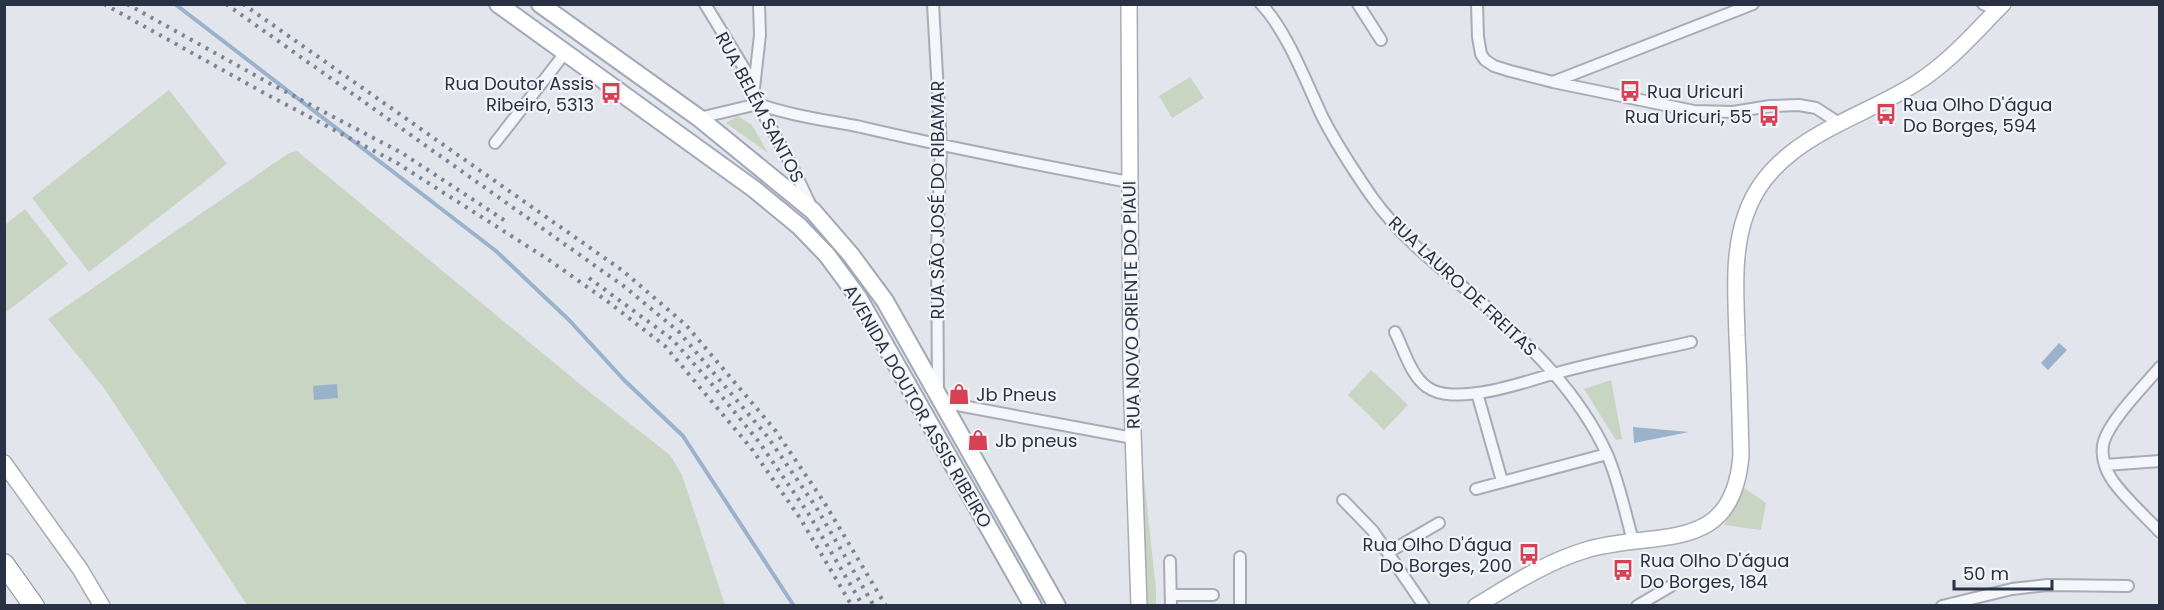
<svg xmlns="http://www.w3.org/2000/svg" width="2164" height="610" viewBox="0 0 2164 610" font-family="Poppins,sans-serif">
<style>
.green{fill:#c7d5c2}
.water{fill:#9bb2cd}
.lines{fill:none;stroke-linecap:round;stroke-linejoin:round}
.stream{stroke:#9bb2cd;stroke-width:4}
.street-casing{stroke:#a7acb6;stroke-width:14}
.secondary-casing{stroke:#a7acb6;stroke-width:18}
.primary-casing{stroke:#a0a9b7;stroke-width:20}
.highway-casing{stroke:#8892a2;stroke-width:22}
.street{stroke:#f5f6f9;stroke-width:10}
.secondary{stroke:#fff;stroke-width:15}
.primary{stroke:#fff;stroke-width:16}
.highway{stroke:#fff;stroke-width:20}
.rail{stroke:#7a8496;stroke-width:4;stroke-dasharray:3 6;stroke-linecap:butt}
.labels{text-anchor:middle;dominant-baseline:central;stroke-width:4.5;stroke-linejoin:round;paint-order:stroke}
.poi-label{font-size:18px;fill:#293244;stroke:#f2f4f8;text-anchor:start}
.street-label{font-size:18px;fill:#293244;stroke:#f2f4f8}
</style>
<rect width="100%" height="100%" fill="#e2e5eb"/>
<path class="green" d="M1190 77 1204 98 1172 118 1159 96Z
M169 90 227 164 89 272 32 198Z
M738 116 752 125 768 153 726 123Z
M297 151 592 394 670 455 682 475 725 605H247L104 388 48 319 289 153Z
M25 209 68 264 5 313V225Z
M1371 370 1408 405 1384 430 1348 395Z
M1611 380 1622 439 1616 440 1584 389Z
M1141 450 1156 590V605H1144Z
M1743 487 1766 503 1761 530 1724 525Z"/>
<path class="water" d="M2059 343 2067 350 2048 370 2041 363Z
M337 384 338 398 314 400 313 386Z
M1633 427 1689 432 1634 443Z"/>
<g class="lines">
<path class="stream" d="M175 4 496 251 569 320 624 380 683 436 794 606"/>
<defs>
<path id="street" d="M705 4 747 73 758 104 791 164 811 206
M933 4 941 146 937 249 938 391
M1261 4C1287 31 1306 82 1322 116 1336 144 1354 171 1372 197 1401 238 1442 269 1480 301 1530 345 1579 393 1607 454 1619 482 1625 512 1633 541
M1358 4 1381 40
M1477 4 1478 37 1481 54 1485 60 1494 66 1510 71 1553 82 1694 111 1733 112 1770 106 1799 105 1816 108 1839 123
M1983 4 1998 10
M1553 82 1753 4
M754 88 760 35 759 4
M758 104C792 116 826 120 861 127 950 148 1039 165 1129 182
M699 118 758 104
M495 143 565 53
M1395 332C1404 350 1411 376 1427 387 1441 397 1461 395 1477 393 1504 390 1530 380 1557 373 1601 361 1647 352 1691 342
M2160 367C2144 386 2111 419 2104 441 2100 454 2105 470 2113 481 2123 496 2146 517 2160 532
M1477 393 1502 481
M941 402 1133 438
M2105 465 2160 461
M1476 489 1607 454
M1343 500 1373 531 1424 606
M1389 552 1439 523
M1240 557V606
M1170 561 1171 606
M1171 595H1213
M1637 606 1671 586
M1942 606 2012 589 2047 585 2128 586"/>
<path id="secondary" d="M1129 4 1131 374 1139 606
M4 463 80 569 102 606
M1476 606C1511 585 1546 562 1586 550 1657 529 1733 557 1741 455 1740 415 1739 376 1737 336 1736 296 1732 252 1746 214 1771 140 1856 121 1915 84 1950 62 1975 32 2003 4"/>
<path id="primary" d="M498 4 754 189 799 226 827 255 858 297 1033 606
M540 4 699 118 813 211 851 255 885 301 1057 606"/>
<path id="highway" d="M4 564 34 606"/>
</defs>
<use href="#street" class="street-casing"/>
<use href="#secondary" class="secondary-casing"/>
<use href="#primary" class="primary-casing"/>
<use href="#highway" class="highway-casing"/>
<use href="#street" class="street"/>
<use href="#secondary" class="secondary"/>
<use href="#primary" class="primary"/>
<use href="#highway" class="highway"/>
<path class="rail" d="M104 4 264 93 397 163 549 260 607 301 665 346 751 448 800 518 852 606
M127 4 269 83 402 153 507 222
M226 4 625 287 679 332 767 436 816 507 874 606
M243 4 623 271 686 325 775 430 824 502 886 606
M589 278 672 339 710 382 759 442 808 513 863 606"/>
</g>
<defs>
<symbol id="bus-bare" viewBox="-9 -9 18 18"><path d="M-5-6H5V4H4V6H2V4H-2V6H-4V4H-5ZM-3.5-4V0h7V-4ZM-3.5 1.2v1.5H-2V1.2ZM2 1.2v1.5H3.5V1.2Z" fill="#d64155" stroke="#f2f4f8" stroke-width="2.5" paint-order="stroke"/></symbol>
<symbol id="shop-bare" viewBox="-9 -9 18 18"><path d="M-5-2.5h2.3a2.7 3.5 0 0 1 5.4 0H5L5.5 6h-11ZM-1.5-2.5h3a1.5 2.3 0 0 0-3 0Z" fill="#d64155" stroke="#f2f4f8" stroke-width="2.5" paint-order="stroke"/></symbol>
</defs>
<g fill-rule="evenodd">
<use href="#bus-bare" x="1615" y="76" width="30" height="30"/>
<use href="#bus-bare" x="596" y="78" width="30" height="30"/>
<use href="#bus-bare" x="1871" y="99" width="30" height="30"/>
<use href="#bus-bare" x="1754" y="101" width="30" height="30"/>
<use href="#shop-bare" x="944" y="379" width="30" height="30"/>
<use href="#shop-bare" x="963" y="425" width="30" height="30"/>
<use href="#bus-bare" x="1514" y="539" width="30" height="30"/>
<use href="#bus-bare" x="1608" y="555" width="30" height="30"/>
</g>
<g class="labels">
<g class="poi-label">
<text x="594" y="83" text-anchor="end">Rua Doutor Assis<tspan x="594" dy="21">Ribeiro, 5313</tspan></text>
<text x="1647" y="91">Rua Uricuri</text>
<text x="1903" y="104">Rua Olho D'água<tspan x="1903" dy="21">Do Borges, 594</tspan></text>
<text x="1752" y="116" text-anchor="end">Rua Uricuri, 55</text>
<text x="976" y="394">Jb Pneus</text>
<text x="995" y="440">Jb pneus</text>
<text x="1512" y="544" text-anchor="end">Rua Olho D'água<tspan x="1512" dy="21">Do Borges, 200</tspan></text>
<text x="1640" y="560">Rua Olho D'água<tspan x="1640" dy="21">Do Borges, 184</tspan></text>
</g>
<g class="street-label">
<text transform="translate(760 107) rotate(62)">RUA BELÉM SANTOS</text>
<text transform="translate(937 200) rotate(-90)">RUA SÃO JOSÉ DO RIBAMAR</text>
<text transform="translate(1463 286) rotate(43)">RUA LAURO DE FREITAS</text>
<text transform="translate(1131 305) rotate(-91)">RUA NOVO ORIENTE DO PIAUI</text>
<text transform="translate(918 406) rotate(60)">AVENIDA DOUTOR ASSIS RIBEIRO</text>
</g>
</g>
<rect width="2164" height="610" fill="none" stroke="#293244" stroke-width="12"/>
<path d="M1954 580v9h98v-9" fill="none" stroke="#293244" stroke-width="3"/>
<text x="1963" y="580" font-size="18" fill="#293244" stroke="#f2f4f8" stroke-width="4.5" paint-order="stroke">50 m</text>
</svg>
